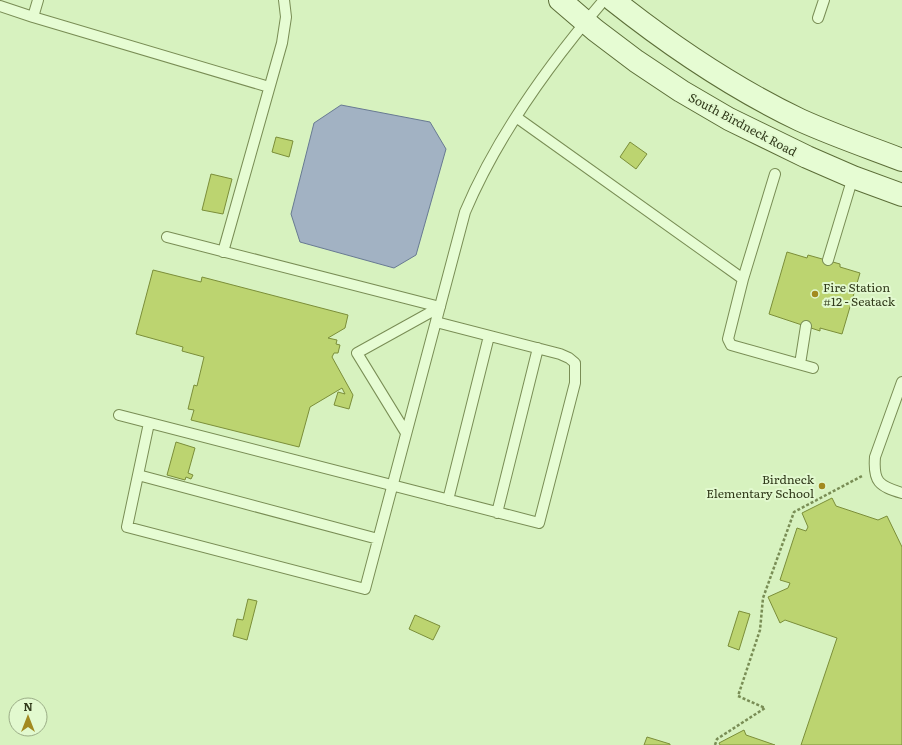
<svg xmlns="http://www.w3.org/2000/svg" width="902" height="745" viewBox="0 0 902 745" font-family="Literata,serif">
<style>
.water{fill:#a2b2c3;stroke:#687a92}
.building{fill:#bcd470;stroke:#7b8e39}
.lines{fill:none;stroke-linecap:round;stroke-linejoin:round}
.service-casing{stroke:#798d55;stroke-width:12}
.secondary-casing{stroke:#5c6e38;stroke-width:24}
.path{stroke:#798d55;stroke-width:2.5;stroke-dasharray:3 2;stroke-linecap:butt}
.service{stroke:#e6fcd3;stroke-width:10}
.secondary{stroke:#e6fcd3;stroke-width:22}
.poi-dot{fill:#a28a1f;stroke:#e2f9cf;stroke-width:1.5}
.labels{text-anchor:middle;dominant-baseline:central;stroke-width:4;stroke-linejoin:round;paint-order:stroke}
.street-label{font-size:12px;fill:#313a1b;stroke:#e2f9cf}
.poi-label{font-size:12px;fill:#313a1b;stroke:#e2f9cf;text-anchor:start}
</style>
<rect width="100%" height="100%" fill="#d7f2bf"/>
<path class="water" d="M341 105 430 122 446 149 416 255 394 268 300 242 291 214 314 123Z"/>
<path class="building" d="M276 137 293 141 289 157 272 152Z
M630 142 647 154 636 169 620 157Z
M211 174 232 179 223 214 202 210Z
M787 252 807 258 808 255 840 264V267L860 273 842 334 820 328V331L769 314Z
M153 270 201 282 202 277 348 315 345 328 328 338 337 340 336 344 340 345 338 353H334L332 357 353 395 349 409 334 405 338 392 345 394 342 388 310 407 299 447 191 420 194 410 188 409 194 385 197 386 204 357 182 351 183 347 136 334Z
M176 442 195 448 188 473 193 475 191 479 186 477 185 480 167 475Z
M832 498 836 506 878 520 887 516 902 547V745H801L837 638 785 620 780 623 768 597 788 588 790 583 780 580 797 528 806 531 808 527 802 513Z
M248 599 257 601 247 640 233 636 237 619 243 620Z
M739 611 750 614 739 650 728 646Z
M415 615 440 626 433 640 409 629Z
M744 730 746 735 775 745H720L719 743Z
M647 737 670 744V745H644Z"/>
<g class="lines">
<defs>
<path id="service" d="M0 6 33 17 38 0
M33 17 269 87
M818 18 824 0
M516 117 743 279
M775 174 743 279 728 339 731 345 813 368
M167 237 440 307 357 353 406 433
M223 252 282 43 286 17 284 0
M828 260 853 177
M800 364 806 326
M902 382 875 457C873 482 879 486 902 493
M119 415 539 523 575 383V363L569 358 560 354 436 322
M149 423 127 527 365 589 465 212C498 134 549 64 604 0
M138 475 378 539
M448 500 489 336
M497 513 538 348"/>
<path id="secondary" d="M560 0 595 30 636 61 681 91 729 119 807 157 853 177 902 195
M613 0C671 46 733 88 800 120 833 135 868 147 902 160"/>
</defs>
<use href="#service" class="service-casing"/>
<use href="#secondary" class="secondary-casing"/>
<path class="path" d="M715 745 717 739 765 708 738 696 760 630 763 598 794 512 862 476"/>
<use href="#service" class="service"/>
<use href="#secondary" class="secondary"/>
</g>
<g class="poi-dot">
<circle cx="815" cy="294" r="4"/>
<circle cx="822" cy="486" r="4"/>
</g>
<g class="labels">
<g class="street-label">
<text transform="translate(743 124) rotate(28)">South Birdneck Road</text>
</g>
<g class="poi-label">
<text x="823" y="287">Fire Station<tspan x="823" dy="14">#12 - Seatack</tspan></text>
<text x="814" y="479" text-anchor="end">Birdneck<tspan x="814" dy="14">Elementary School</tspan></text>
</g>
</g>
<g transform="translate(28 717)"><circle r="19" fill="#e2f9cf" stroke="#9bad87"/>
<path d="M0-3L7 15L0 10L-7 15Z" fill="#a28a1f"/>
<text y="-6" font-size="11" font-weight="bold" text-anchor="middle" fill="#313a1b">N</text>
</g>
</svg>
